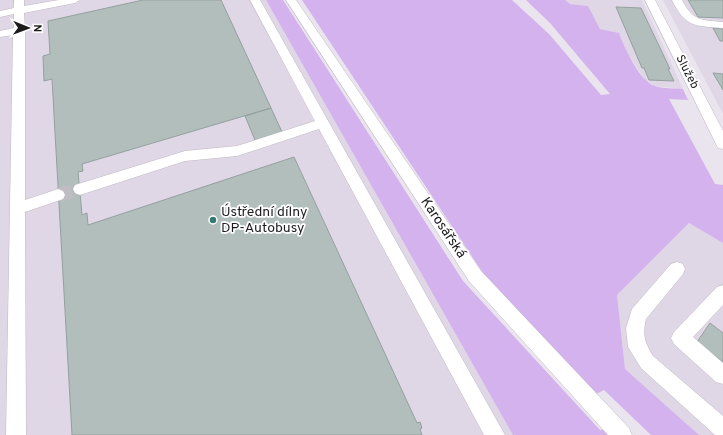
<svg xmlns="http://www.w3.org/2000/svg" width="723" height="435" viewBox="0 0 723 435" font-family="Overpass,sans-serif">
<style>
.built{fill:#dfd6e6}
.green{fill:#d3b2ed}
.building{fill:#b1bebc;stroke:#94a09e}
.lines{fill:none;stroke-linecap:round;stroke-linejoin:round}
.minor-tunnel{stroke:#c0bcc4;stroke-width:14;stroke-dasharray:14 7;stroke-linecap:butt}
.minor-casing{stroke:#bfbac3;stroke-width:1}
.minor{fill:#fff;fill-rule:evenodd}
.poi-dot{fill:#337a73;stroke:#fff;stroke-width:1.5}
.labels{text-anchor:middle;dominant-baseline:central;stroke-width:3.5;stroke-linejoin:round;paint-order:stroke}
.far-street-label{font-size:12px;fill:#1d1b1e;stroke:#fff}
.poi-label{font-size:14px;fill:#1d1b1e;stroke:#fff;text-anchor:start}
.street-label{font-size:14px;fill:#1d1b1e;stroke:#fff}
</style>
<rect width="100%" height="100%" fill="#e9e4ed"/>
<path class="built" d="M0 0H266L513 435H0Z
M565 0H642L683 89 654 86 646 81 625 50 619 33 600 29 588 6 570 4Z
M663 0H723V114Z
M689 223 723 243V435H699L625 369 617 295Z"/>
<path class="green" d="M266 0H283L463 281 600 430 606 429 610 435H513Z
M302 0H512L549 34 601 95 610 94 550 23 526 0H565L570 4 588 6 600 29 619 33C624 47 640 82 655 86 663 89 674 88 683 89L688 100 669 99 715 184 723 185V243L689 223 617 295 625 369 699 435H651L604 390 596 394 483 273Z"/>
<path class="building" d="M143 0H221L271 108 82 164 83 171 78 172 82 215 87 213 88 225 294 157 417 423 420 422 422 428 420 429 422 435H72L52 79 44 81 43 56 50 54 48 21Z
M688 0H723V18L698 17Z
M616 7 641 8 670 69H668L674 81 649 80 644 68H642Z
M713 28 723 29V41H720Z
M713 73 723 74V90Z
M271 108 282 132 255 140 245 116Z
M710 323 723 333V362L697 342Z"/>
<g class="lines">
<path class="minor-tunnel" d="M58 195 80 189"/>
<defs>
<path id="minor" d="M14 0H24V6L59 0H80L75 3 24 13 25 30V200L58 189 63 191 65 195 63 199 25 212 26 435H6L13 35 0 37V31L14 28V14L0 17V11L14 8Z
M250 0H260L505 435H484L319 129 237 156 185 161 80 195 75 193 73 189 75 185 185 151 237 146 315 121Z
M286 0H296L481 271 629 428 632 435H608L469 281Z
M645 0H655L723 131V149L718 148 716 144Z
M672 0H682C693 21 701 20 723 22V28C695 26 685 27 672 0Z
M677 262 683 264 685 269 683 274 646 319C642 335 645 343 653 356L723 416V435H715L641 368 628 347 626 328 632 309 671 264Z
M723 285V305L693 337 723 363V384L716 382 674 344 671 338 674 332 717 287Z"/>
</defs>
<use href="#minor" class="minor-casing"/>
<use href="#minor" class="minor"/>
</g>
<circle class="poi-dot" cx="213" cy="220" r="4"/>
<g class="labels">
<g class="far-street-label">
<text transform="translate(687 72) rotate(63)">Služeb</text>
</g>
<g class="poi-label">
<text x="221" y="212">Ústřední dílny<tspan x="221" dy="16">DP-Autobusy</tspan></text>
</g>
<g class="street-label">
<text transform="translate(443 228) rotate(56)">Karosářská</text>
</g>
</g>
<g transform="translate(28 28) rotate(91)" stroke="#ffffff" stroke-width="3" paint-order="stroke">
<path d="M0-3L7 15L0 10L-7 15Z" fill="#1d1b1e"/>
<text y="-6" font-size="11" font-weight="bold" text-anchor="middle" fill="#1d1b1e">N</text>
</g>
</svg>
